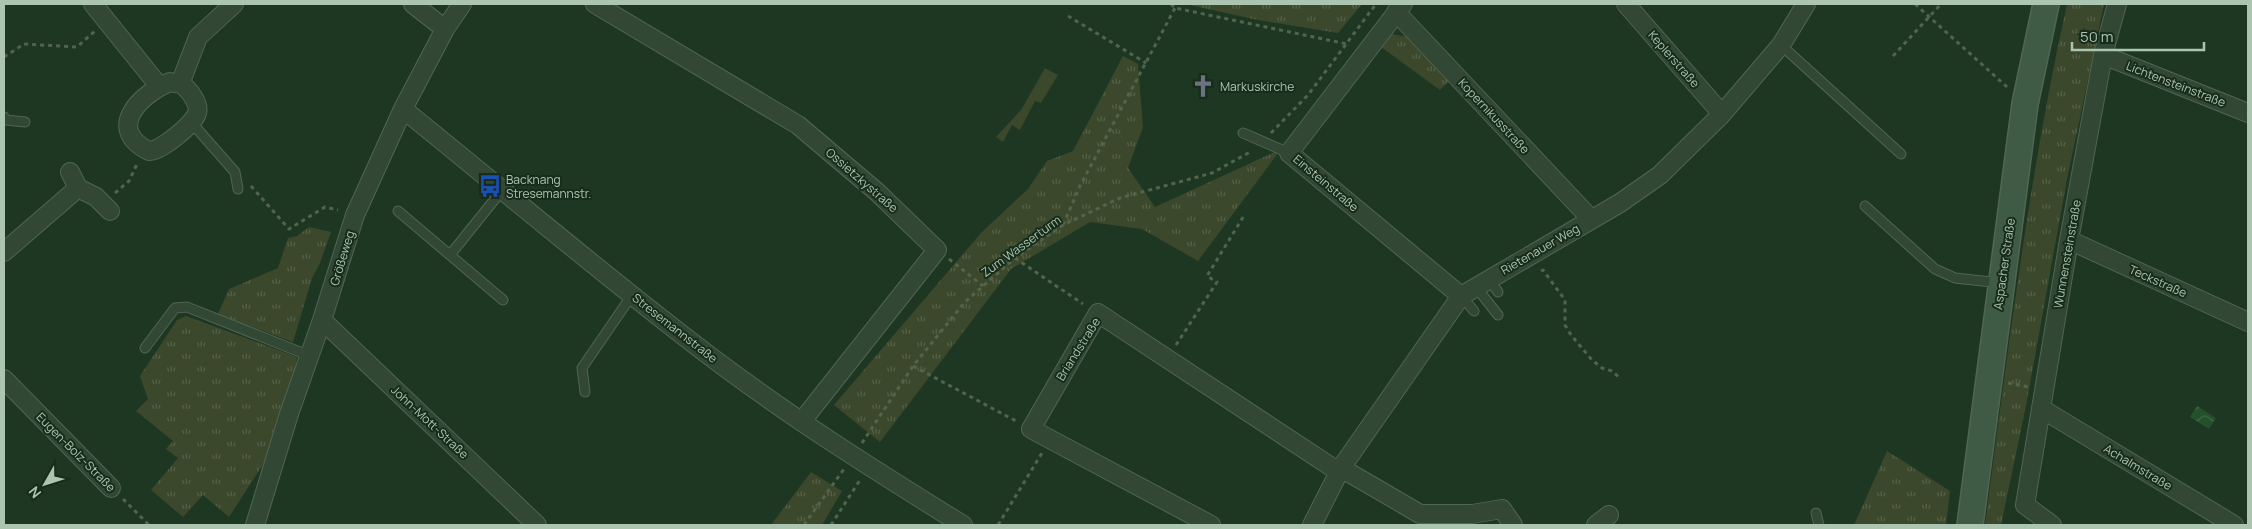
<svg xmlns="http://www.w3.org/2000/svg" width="2252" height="529" viewBox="0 0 2252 529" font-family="Manrope,sans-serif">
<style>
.grass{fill:url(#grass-tufts)}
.garden{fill:#3c482c}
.water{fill:url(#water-waves)}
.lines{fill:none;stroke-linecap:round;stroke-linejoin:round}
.lane-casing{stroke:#4f6653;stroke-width:11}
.street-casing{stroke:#4f6653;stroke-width:20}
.secondary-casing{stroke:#4f6653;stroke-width:28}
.path{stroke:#52644c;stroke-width:3;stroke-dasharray:4 4;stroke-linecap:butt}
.lane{stroke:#324835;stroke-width:9}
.street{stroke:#324835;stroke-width:18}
.secondary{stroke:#405b45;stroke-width:25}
.labels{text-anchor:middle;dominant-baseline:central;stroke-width:4;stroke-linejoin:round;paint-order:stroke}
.street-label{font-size:12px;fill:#acc5b0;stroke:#182c1b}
.poi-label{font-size:12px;fill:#acc5b0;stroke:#182c1b;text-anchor:start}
</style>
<defs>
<pattern id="grass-tufts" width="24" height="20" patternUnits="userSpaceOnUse" patternTransform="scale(1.25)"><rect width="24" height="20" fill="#3c482c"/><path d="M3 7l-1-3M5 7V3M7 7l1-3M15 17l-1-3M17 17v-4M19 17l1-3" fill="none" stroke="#566148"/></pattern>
<pattern id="water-waves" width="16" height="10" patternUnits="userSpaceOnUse" patternTransform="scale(1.25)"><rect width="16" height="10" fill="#25502c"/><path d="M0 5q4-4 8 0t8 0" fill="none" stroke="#426848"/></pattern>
</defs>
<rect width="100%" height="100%" fill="#1e3722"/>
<path class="grass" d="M1185 4H1362L1338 33 1258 20Z
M2067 4H2104L2067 179 2026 406 2001 525H1985C2008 351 2029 175 2067 4Z
M1392 34 1408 37 1450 80 1440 90 1381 47Z
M1123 56 1138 64 1143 127 1128 168 1155 207 1281 149 1198 261 1142 229 1090 222 1011 269 880 442 834 405 981 233 1028 189 1047 161 1073 151Z
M309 227 331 232 320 263 312 278 293 342 218 314 229 289 278 268 288 238 297 236Z
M186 316 297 357 294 379 271 452 229 517 203 495 183 517 151 490 178 458 166 449 173 441 136 411 148 399 140 376 177 320Z
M1887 451 1950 491 1946 525H1854Z
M811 472 842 491 822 525H771Z"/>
<path class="garden" d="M1045 68 1058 75 1041 103 1035 101 1020 130 1012 125 1003 142 996 137 1021 110Z"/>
<path class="water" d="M2197 406 2216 418 2209 429 2190 417Z"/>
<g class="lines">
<defs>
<path id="lane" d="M1781 45 1901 154
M4 117 6 120 25 122
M191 122 235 172 238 189
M1243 133 1289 153
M1865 206 1935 269 1955 278 2001 283
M398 211 503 300
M450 255 503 189
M1489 279 1498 292
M1476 287 1498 315
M1461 296 1474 311
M145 348 175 308 187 307 310 356
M585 392 582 368 632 295
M1816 513 1819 525"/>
<path id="street" d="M93 4 159 86
M413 4 445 29
M595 4 798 125 877 192 937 250 802 421
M1403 4 1289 153 1461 296
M1626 4 1722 114
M1396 12 1591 219
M2103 55 2248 113
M170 82C173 83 178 83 181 84 189 89 200 104 197 113 194 124 161 151 149 151 105 129 140 94 170 82Z
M180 84 198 37 234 4
M403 109C507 193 609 280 715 360 795 420 879 473 963 525
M70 172 78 188 96 197 110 211
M2069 240 2248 322
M4 252 78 188
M322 320 537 525
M4 379 111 488
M2042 409 2234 525
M1341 468 1420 514H1472L1502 509 1513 525
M255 525 289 414 322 320 355 215 403 109 445 29 462 4
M1211 525 1031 429 1098 313 1339 472
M1312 525 1341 468 1461 296 1620 203 1660 175 1722 114 1781 45 1806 4
M1596 525 1609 515
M2052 525 2025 505 2069 240 2103 55 2117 4"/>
<path id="secondary" d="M1970 525 2025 104 2046 4"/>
</defs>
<use href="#lane" class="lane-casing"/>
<use href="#street" class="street-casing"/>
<use href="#secondary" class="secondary-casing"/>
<path class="path" d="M1171 4 1175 8 1347 44
M1915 4 2007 87
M1068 16 1146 63
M1893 56 1941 4
M4 57 24 44 77 47 95 31
M1271 133 1308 95 1376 4
M251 186 289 229 325 207 338 210
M115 193 129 181 138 162
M1063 225 1080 186 1175 8
M1015 258 1083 304
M949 259 983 286
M1541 271 1543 270 1565 300V325L1571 335 1592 360 1602 368 1612 371 1621 379
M1176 345 1217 282 1207 276 1245 214
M913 366 1016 421
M2008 383 2029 387
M862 443 913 366 965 302 1015 258 1063 225 1120 198 1212 173 1252 151
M123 499 149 525
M804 525 844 469
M831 525 860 480
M998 525 1042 453"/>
<use href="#lane" class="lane"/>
<use href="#street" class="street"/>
<use href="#secondary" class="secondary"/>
</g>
<defs>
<symbol id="church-bare" viewBox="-9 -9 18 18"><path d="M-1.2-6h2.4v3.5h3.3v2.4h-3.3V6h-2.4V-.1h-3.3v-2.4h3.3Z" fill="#6b7280" stroke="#182c1b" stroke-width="2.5" paint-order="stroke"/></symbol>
<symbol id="bus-bare" viewBox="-9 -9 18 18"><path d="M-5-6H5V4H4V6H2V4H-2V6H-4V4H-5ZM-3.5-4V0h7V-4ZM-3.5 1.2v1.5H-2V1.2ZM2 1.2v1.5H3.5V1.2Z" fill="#1a4fb4" stroke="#182c1b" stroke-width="2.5" paint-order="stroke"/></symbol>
</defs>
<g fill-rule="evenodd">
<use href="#church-bare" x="1187" y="70" width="32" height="32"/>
<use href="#bus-bare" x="474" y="170" width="32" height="32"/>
</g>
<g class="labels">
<g class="street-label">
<text transform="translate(1674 59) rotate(49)">Keplerstraße</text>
<text transform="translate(2176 84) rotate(21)">Lichtensteinstraße</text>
<text transform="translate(1494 116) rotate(47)">Kopernikusstraße</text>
<text transform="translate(862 180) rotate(41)">Ossietzkystraße</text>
<text transform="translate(1326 183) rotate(40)">Einsteinstraße</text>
<text transform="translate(1021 246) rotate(-36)">Zum Wasserturm</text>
<text transform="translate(1540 249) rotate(-30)">Rietenauer Weg</text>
<text transform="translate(2067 254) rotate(-80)">Wunnensteinstraße</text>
<text transform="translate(342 258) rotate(-73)">Größeweg</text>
<text transform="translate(2004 264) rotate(-82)">Aspacher Straße</text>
<text transform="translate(2158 281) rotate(24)">Teckstraße</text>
<text transform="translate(675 328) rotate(38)">Stresemannstraße</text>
<text transform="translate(1078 349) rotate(-58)">Briandstraße</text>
<text transform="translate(430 422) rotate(43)">John-Mott-Straße</text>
<text transform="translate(76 452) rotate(45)">Eugen-Bolz-Straße</text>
<text transform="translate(2138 467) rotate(31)">Achalmstraße</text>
</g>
<g class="poi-label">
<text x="1220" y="86">Markuskirche</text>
<text x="506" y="179">Backnang<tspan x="506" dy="14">Stresemannstr.</tspan></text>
</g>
</g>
<rect width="2252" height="529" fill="none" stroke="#acc5b0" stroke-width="10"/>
<g transform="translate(45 484) rotate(231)" stroke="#182c1b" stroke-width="4" paint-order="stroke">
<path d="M0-4L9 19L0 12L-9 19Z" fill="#acc5b0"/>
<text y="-8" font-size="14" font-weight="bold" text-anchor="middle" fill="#acc5b0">N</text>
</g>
<path d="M2072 42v8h132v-8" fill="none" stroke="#acc5b0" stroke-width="2.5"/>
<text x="2080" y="42" font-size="15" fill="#acc5b0" stroke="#182c1b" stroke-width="4" paint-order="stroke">50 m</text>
</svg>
